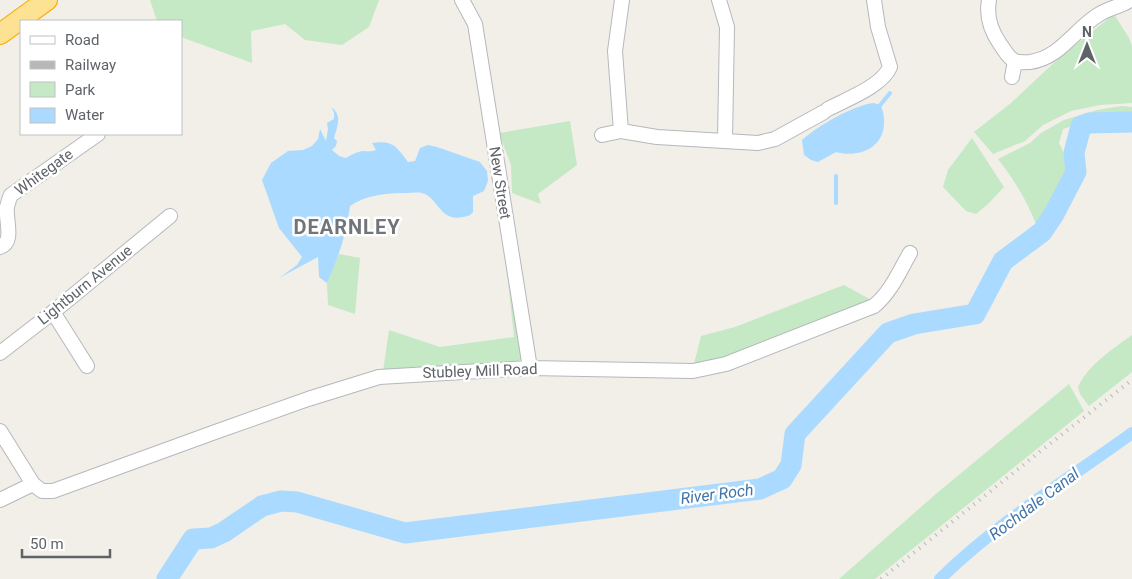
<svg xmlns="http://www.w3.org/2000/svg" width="1132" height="579" viewBox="0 0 1132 579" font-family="Roboto,sans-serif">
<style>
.green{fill:#c5e8c5}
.water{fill:#aadaff}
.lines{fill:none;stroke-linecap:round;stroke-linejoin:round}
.stream{stroke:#aadaff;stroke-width:4}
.canal{stroke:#aadaff;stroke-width:12}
.river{stroke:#aadaff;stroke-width:21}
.minor-casing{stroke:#b5b8bc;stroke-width:16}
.highway-casing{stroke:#f9ab00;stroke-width:22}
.minor{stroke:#fff;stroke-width:14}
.highway{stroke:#fde293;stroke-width:20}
.rail{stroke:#b6b7b8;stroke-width:4;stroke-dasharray:1 6;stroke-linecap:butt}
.labels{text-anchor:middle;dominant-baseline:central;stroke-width:5;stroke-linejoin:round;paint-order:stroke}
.street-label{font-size:15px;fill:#5f6368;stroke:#fff}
.water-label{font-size:16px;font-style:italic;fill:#4174aa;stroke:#fff}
.district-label{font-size:20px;font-weight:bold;letter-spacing:1px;fill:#70757a;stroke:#fff}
</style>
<rect width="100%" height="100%" fill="#f1efe8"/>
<path class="green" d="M150 0H379L369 27 342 45 305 40 285 24 251 31 252 63 181 37V21H157Z
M1114 14 1129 38 1132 46V103L1100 105 1071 111 1043 125 1025 141 993 154 974 132 1011 103 1059 58Z
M1122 106 1132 107V116L1092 120 1063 129 1059 143 1066 157 1071 176 1057 204 1039 232C1029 204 1016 182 998 159L1030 143 1041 133 1064 120 1097 110Z
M570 121 577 165 538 194 541 204 512 193 511 165 499 133Z
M972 138 1004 187 988 204 976 214 966 211 943 187 948 170Z
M339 254 360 258 355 314 328 305 327 283Z
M506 262H509L525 353 521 360 510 365 383 372 389 330 440 347 514 337Z
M844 285 873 301 713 363 693 368 701 336 735 327Z
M1132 335V372L1089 406 1080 394 1078 387C1088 365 1113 349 1132 335Z
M1069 384 1084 411 875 579H839L937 493Z"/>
<path class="water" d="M874 103 880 105C884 111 884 117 884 124 883 149 857 158 836 152L818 162 811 160 804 155 802 140C818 126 853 105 874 103Z
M331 107C343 115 337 127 334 138L337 141 336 146 332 150 339 156 346 158C351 155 356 152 363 151 368 151 371 152 376 150L372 143C393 140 396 146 408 162L415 161 420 148 428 145 437 147 480 162 487 171 488 181 484 191 473 196V212C470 216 468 216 463 217 439 222 439 198 422 193 417 192 411 193 406 193 386 193 366 195 350 206 346 235 339 256 327 283L319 277 318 257 279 278 297 265 302 257 279 228 262 180 271 163 288 151 303 150 312 146 318 139 320 129 326 141 328 129 327 123 334 119V112Z"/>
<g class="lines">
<path class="stream" d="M877 109 890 93
M836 176V203"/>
<path class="canal" d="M940 579C997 523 1067 480 1132 433"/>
<path class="river" d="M167 579 193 539 211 538 224 532 262 506 281 501 297 502 405 533 760 489 782 479 791 465 795 434 888 333 914 324 975 314 1003 261 1042 232 1054 214 1076 172 1074 153 1081 126 1089 123 1132 122"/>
<defs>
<path id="minor" d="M462 0 475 24 530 368
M719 0 727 27 725 140
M989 0C986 16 991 31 1000 44 1004 49 1008 58 1015 61 1019 63 1025 62 1030 62 1060 58 1074 30 1098 15 1108 8 1120 7 1130 0
M1012 77 1015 61
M828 109C847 99 882 86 890 67L878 27 874 0
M621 131 615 51 622 0
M602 135 621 131 657 137 758 143 775 139 824 112
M0 247C15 242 5 219 7 207 8 203 9 199 11 195L98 134
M53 312 87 366
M0 353 53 312 170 216
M0 431 33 484 42 491H53L218 431 308 399 379 377 530 368 693 371 726 364 874 306C891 292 899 272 910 253
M0 500 33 484"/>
<path id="highway" d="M0 34 47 0"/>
</defs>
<use href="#minor" class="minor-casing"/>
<use href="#highway" class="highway-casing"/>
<use href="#minor" class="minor"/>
<use href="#highway" class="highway"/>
<path class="rail" d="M881 579 1038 453 1132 380"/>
</g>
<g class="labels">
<g class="street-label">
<text transform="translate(44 172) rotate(-36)">Whitegate</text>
<text transform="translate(500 183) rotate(81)">New Street</text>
<text transform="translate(85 285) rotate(-39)">Lightburn Avenue</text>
<text transform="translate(480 371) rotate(-2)">Stubley Mill Road</text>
</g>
<g class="water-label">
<text transform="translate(717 494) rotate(-7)">River Roch</text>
<text transform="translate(1034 504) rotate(-37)">Rochdale Canal</text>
</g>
<g class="district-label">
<text x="347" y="227">DEARNLEY</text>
</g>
</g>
<rect x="20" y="20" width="162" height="115" fill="#ffffff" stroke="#bfc1c3"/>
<rect x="30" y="36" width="25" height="8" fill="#ffffff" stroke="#bfc1c3"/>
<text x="65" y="45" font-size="15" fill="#5f6368">Road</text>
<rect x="30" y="61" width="25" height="8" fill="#b6b7b8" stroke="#bfc1c3"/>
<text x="65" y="70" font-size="15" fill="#5f6368">Railway</text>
<rect x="30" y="82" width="25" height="15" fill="#c5e8c5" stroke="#bfc1c3"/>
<text x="65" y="95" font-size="15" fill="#5f6368">Park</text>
<rect x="30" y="108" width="25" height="15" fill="#aadaff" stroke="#bfc1c3"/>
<text x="65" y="120" font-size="15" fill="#5f6368">Water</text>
<g transform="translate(1087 45)" stroke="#ffffff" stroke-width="4" paint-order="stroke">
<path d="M0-4L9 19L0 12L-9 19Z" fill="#5f6368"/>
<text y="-8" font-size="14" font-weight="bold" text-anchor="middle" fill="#5f6368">N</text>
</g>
<path d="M22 549v8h88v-8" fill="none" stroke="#5f6368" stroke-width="2.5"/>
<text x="30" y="549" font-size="15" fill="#5f6368" stroke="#ffffff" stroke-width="4" paint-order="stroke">50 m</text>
</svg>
